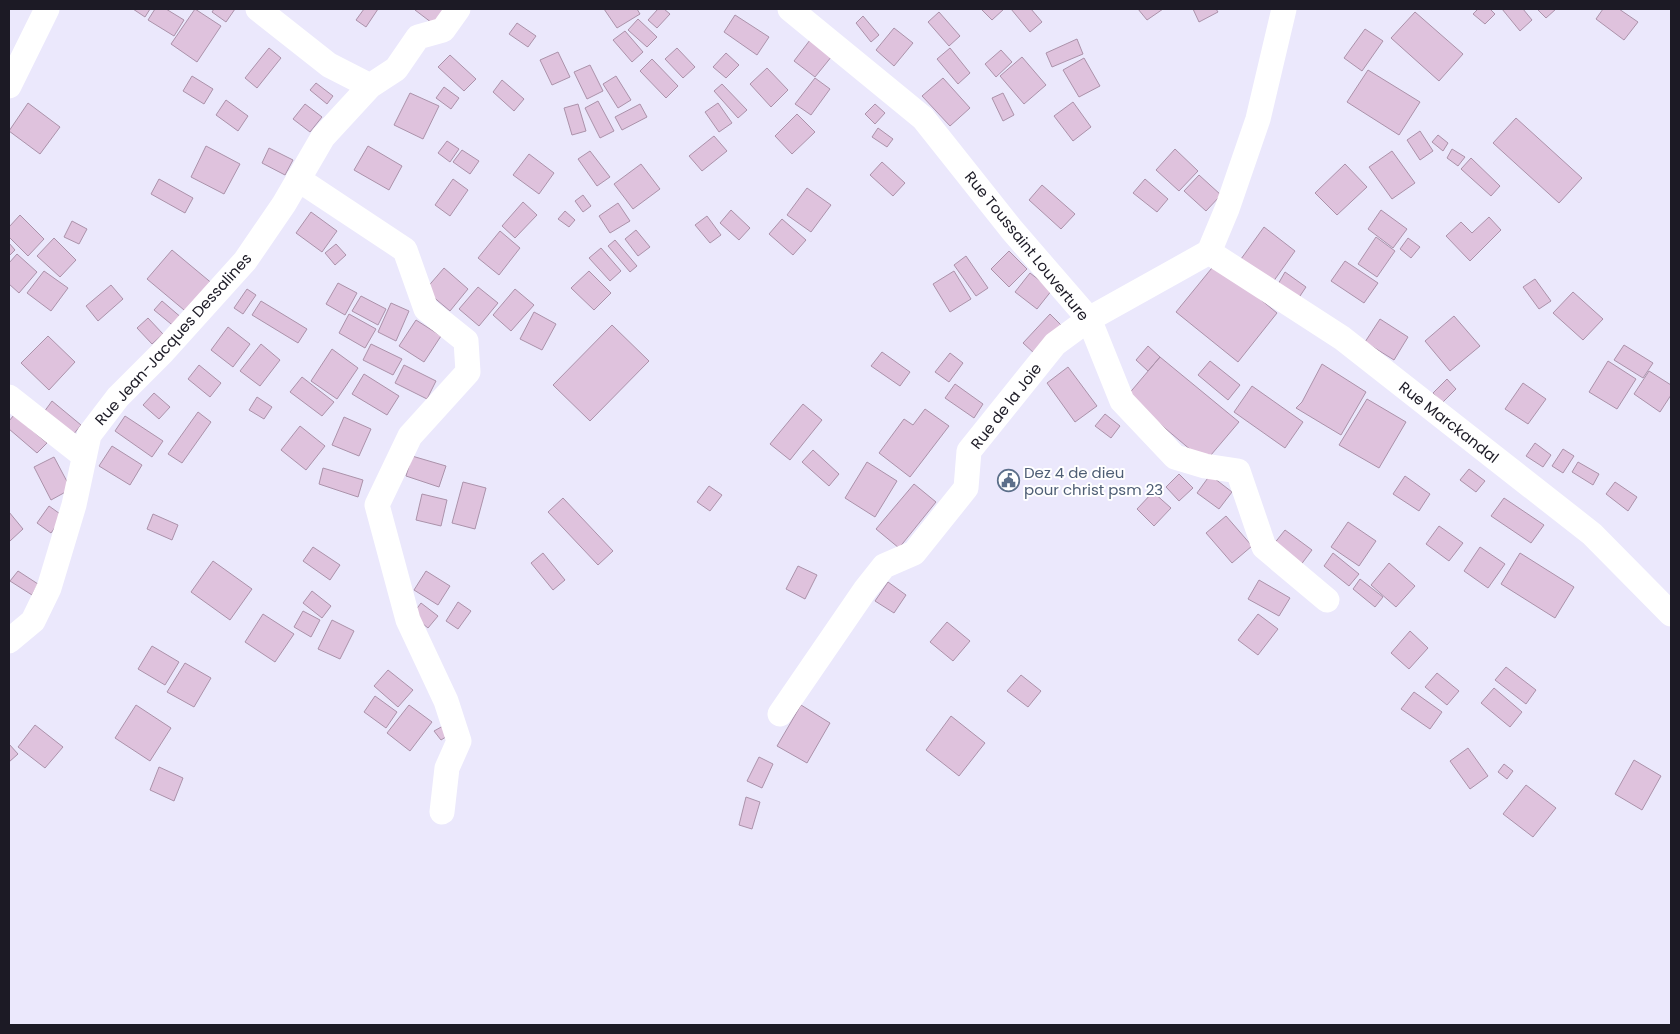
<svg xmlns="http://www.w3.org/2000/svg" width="1680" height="1034" viewBox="0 0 1680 1034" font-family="Poppins,sans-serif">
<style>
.building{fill:#dfc2dd;stroke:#ab92aa}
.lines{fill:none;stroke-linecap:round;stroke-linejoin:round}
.street{stroke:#fff;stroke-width:25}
.labels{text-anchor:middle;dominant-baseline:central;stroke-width:4;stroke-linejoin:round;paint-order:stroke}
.street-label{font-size:15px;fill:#1c1a25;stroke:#fff}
.service-label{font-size:15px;fill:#4e5e75;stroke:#fff;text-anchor:start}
</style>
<rect width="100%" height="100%" fill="#ebe8fc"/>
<path class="building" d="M133 9H150L145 17Z
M155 9H166L184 20 174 36 148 20Z
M195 9 221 26 197 62 171 44Z
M214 9H235L226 22 212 12Z
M364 9H378L366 27 356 20Z
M416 9H454L440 29 415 10Z
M604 9H637L640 14 617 28Z
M658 9H664L670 14 657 28 648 20Z
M981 9H1004L992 20Z
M1011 9H1031L1042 22 1030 32Z
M1138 9H1163L1147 20Z
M1193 9H1216L1218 12 1199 22Z
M1478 9H1490L1495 14 1485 24 1473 14Z
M1502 9H1523L1532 20 1520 31Z
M1537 9H1556L1546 18Z
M1603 9H1619L1638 22 1624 40 1596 19Z
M939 12 960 36 949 46 928 22Z
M1415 12 1463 54 1439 81 1391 38Z
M735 15 769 37 757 55 724 32Z
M863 16 879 35 871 42 856 23Z
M638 19 657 37 647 47 628 30Z
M517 23 536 36 528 47 509 34Z
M894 28 913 43 894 66 876 50Z
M1365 29 1383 41 1362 71 1344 58Z
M625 31 643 52 632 62 613 40Z
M1077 39 1083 54 1052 67 1046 53Z
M810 40 832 56 815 77 794 61Z
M269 48 281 58 257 88 245 78Z
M677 48 695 67 683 78 665 59Z
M950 48 970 73 958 84 937 59Z
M1001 50 1012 62 996 77 985 64Z
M558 52 570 77 552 85 540 60Z
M726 53 739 65 726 78 713 67Z
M450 55 476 79 464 91 438 67Z
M1022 57 1046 85 1024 104 1000 76Z
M1084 58 1100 86 1079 97 1063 70Z
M652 59 678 86 666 98 640 71Z
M590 65 603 91 587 99 574 72Z
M767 68 788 90 771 107 750 84Z
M1368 70 1420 102 1399 135 1347 102Z
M192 76 213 89 204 104 183 91Z
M616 76 631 100 618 108 603 84Z
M815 78 830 89 811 115 795 104Z
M943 78 970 108 950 126 922 96Z
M502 80 524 99 514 111 493 92Z
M316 83 333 96 327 104 310 90Z
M722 84 747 110 738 118 714 91Z
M444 87 459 98 451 109 436 98Z
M410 93 439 106 423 139 394 125Z
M1003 93 1014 115 1003 121 992 98Z
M226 100 248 116 238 131 216 115Z
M598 101 614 131 600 138 585 108Z
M1073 102 1091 127 1073 141 1054 116Z
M28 103 60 127 40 154 9 131Z
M718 103 732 123 719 132 705 112Z
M305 104 322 117 310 132 293 119Z
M578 104 586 131 572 135 564 108Z
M640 104 647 117 622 130 615 117Z
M875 104 885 113 875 124 865 114Z
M797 114 815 132 792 154 775 136Z
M1516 118 1582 178 1559 203 1493 143Z
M878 128 893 139 887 147 872 137Z
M1420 131 1433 151 1420 160 1407 140Z
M1438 135 1448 143 1443 151 1432 142Z
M714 136 727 151 702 171 689 156Z
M447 141 459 149 450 162 438 153Z
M206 146 240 164 224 194 191 177Z
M368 146 402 166 389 190 354 170Z
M269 148 293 160 285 175 262 163Z
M1175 149 1198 171 1179 191 1156 170Z
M1452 149 1465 157 1458 166 1447 158Z
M462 150 479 161 470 174 453 162Z
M590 151 610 177 597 186 578 159Z
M1392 151 1415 183 1392 199 1369 167Z
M529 154 554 173 539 194 513 175Z
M1471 158 1500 186 1491 196 1461 169Z
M882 162 905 183 893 196 870 175Z
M641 164 660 189 633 209 614 184Z
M1345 164 1367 187 1337 215 1315 193Z
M1199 175 1221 195 1206 211 1184 191Z
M159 179 193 198 185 213 151 194Z
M453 179 468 190 450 216 435 205Z
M1145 179 1168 199 1157 212 1133 193Z
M1042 185 1075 214 1061 229 1029 200Z
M807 188 831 205 811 232 787 215Z
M583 195 591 206 583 212 575 201Z
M523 202 537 215 515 238 502 226Z
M618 203 630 221 610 233 599 216Z
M731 210 750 228 739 240 720 223Z
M1381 210 1407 229 1393 248 1368 229Z
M565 211 575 220 569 227 558 219Z
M311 212 337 231 322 252 296 233Z
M20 215 44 239 28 256 9 237V227Z
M707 216 721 235 710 243 695 225Z
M1489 217 1501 230 1470 261 1446 236 1461 222 1472 233Z
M782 219 806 240 793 255 769 234Z
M72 221 87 229 79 244 64 237Z
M1264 227 1295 251 1273 282 1241 259Z
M636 230 650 247 638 256 625 239Z
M500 231 520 248 499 275 478 258Z
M1376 237 1395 251 1377 277 1358 264Z
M54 238 76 260 60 277 37 256Z
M1408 238 1420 247 1411 258 1400 249Z
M615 240 637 266 630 272 608 246Z
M9 243 15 250 9 256Z
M336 244 346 255 335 265 325 253Z
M601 248 621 271 610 281 589 258Z
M172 250 214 285 190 315 147 279Z
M1009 251 1027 269 1009 287 991 269Z
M17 254 37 272 19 293 9 284V263Z
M966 256 988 288 976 296 954 265Z
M1345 261 1378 283 1364 303 1331 281Z
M1216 263 1277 313 1238 362 1176 312Z
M444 268 468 289 450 311 425 290Z
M44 271 68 288 51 311 27 293Z
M589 271 611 293 594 310 571 288Z
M954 271 971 299 950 312 933 284Z
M1285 272 1306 287 1298 299 1277 286Z
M1030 273 1052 290 1037 309 1015 292Z
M1535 279 1551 301 1539 309 1523 287Z
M338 283 357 293 345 315 326 304Z
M111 285 123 299 98 321 86 306Z
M478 287 498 303 479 326 459 309Z
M247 289 256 295 243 314 234 308Z
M515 289 534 305 511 331 493 315Z
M1573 292 1603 319 1583 340 1553 313Z
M361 296 386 309 378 325 352 311Z
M162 301 183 319 176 328 154 310Z
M261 301 307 329 298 343 252 315Z
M391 303 409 311 396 341 378 332Z
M534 312 556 324 542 350 520 339Z
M349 314 376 329 365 348 339 333Z
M1050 314 1062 326 1035 354 1023 343Z
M1454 316 1480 346 1450 371 1425 341Z
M148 318 163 334 152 344 137 328Z
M1380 319 1408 337 1394 360 1365 342Z
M416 320 441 336 424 362 399 346Z
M612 325 649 361 590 421 553 385Z
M228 327 250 344 233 367 211 350Z
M48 336 75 362 49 390 21 363Z
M261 344 280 360 260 386 240 371Z
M371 344 402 359 393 375 363 360Z
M1624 345 1653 363 1643 378 1614 360Z
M1148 346 1160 357 1148 371 1136 360Z
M332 349 358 368 337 399 311 381Z
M882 352 910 372 900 386 871 366Z
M950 353 963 363 949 382 935 372Z
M1160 357 1239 422 1205 462 1127 396Z
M1210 361 1240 385 1228 400 1198 375Z
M1608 361 1636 379 1617 409 1589 392Z
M1322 364 1366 392 1341 435 1296 408 1302 402Z
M199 365 221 383 210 397 188 379Z
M404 365 436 381 427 399 395 383Z
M1068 367 1097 406 1075 422 1047 383Z
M1649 371 1671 385V395L1660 412 1634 394Z
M364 374 399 396 387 415 352 394Z
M302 377 334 402 322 416 290 392Z
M1447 379 1456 389 1442 403 1433 393Z
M1523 383 1546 399 1528 424 1505 409Z
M955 384 983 404 974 418 945 398Z
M1252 386 1303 422 1285 448 1234 412Z
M154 393 170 407 159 419 143 405Z
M257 397 272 407 264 419 249 410Z
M1367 399 1406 422 1379 468 1339 445Z
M52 401 81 425 73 435 44 412Z
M803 404 822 420 790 460 770 444Z
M925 409 949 426 910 477 879 453 904 419 913 425Z
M198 412 211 422 182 463 168 454Z
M1105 414 1120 426 1111 438 1095 426Z
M14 415 47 443 37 453 9 429V421Z
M125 416 163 441 152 457 115 431Z
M344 417 371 429 359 456 332 445Z
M300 426 325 446 306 470 281 450Z
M1535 443 1551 455 1543 467 1526 456Z
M112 446 142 465 130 485 99 466Z
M1563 449 1574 456 1563 473 1552 466Z
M813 450 839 474 829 486 802 462Z
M412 456 446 466 439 487 406 476Z
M54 457 71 489 51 500 34 467Z
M867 462 897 481 875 517 845 498Z
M1578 462 1599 474 1593 485 1572 472Z
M323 468 363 480 358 497 319 484Z
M1469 469 1485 481 1476 492 1460 480Z
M1179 474 1193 488 1179 501 1166 487Z
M1210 475 1232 492 1219 509 1197 493Z
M1405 476 1430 494 1419 511 1393 494Z
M463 482 486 488 475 529 452 523Z
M1615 482 1637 497 1628 511 1606 494Z
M914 484 936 502 899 548 876 529Z
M709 486 722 495 710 511 697 502Z
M1153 492 1171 508 1154 526 1137 509Z
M422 494 447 500 441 526 416 520Z
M563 498 613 551 598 565 548 512Z
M1504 498 1544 525 1531 543 1491 516Z
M49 506 63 516 51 533 37 523Z
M9 512 23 529 10 541 9 539Z
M153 514 178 525 172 540 147 529Z
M1226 516 1252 546 1232 563 1206 533Z
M1348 522 1376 541 1359 566 1331 547Z
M1439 526 1463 543 1449 561 1426 544Z
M1285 530 1312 550 1300 566 1273 545Z
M313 547 340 565 330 580 303 561Z
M1480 547 1505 564 1488 588 1464 571Z
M543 553 565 580 553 590 531 563Z
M1333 553 1359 574 1349 586 1324 566Z
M1520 553 1574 587 1555 618 1501 584Z
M213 561 252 589 230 620 191 592Z
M1389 563 1415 586 1396 607 1371 585Z
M798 566 817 575 805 599 786 589Z
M18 571 38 584 32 595 10 581Z
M426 571 450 586 438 605 414 590Z
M1360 579 1383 597 1375 607 1353 589Z
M1259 580 1290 598 1279 616 1248 599Z
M888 582 906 595 894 613 875 601Z
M312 591 331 606 322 618 303 603Z
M458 602 471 611 458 629 446 621Z
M421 603 438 616 428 628 412 615Z
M303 611 320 620 311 637 294 627Z
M263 614 294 634 275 662 245 642Z
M1258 614 1278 629 1258 655 1238 640Z
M332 620 354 631 340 659 318 649Z
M947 622 970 641 953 661 930 642Z
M1410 631 1428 648 1409 669 1391 653Z
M152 646 179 662 165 685 138 669Z
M185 663 211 678 194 707 167 692Z
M1506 667 1536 690 1526 704 1495 680Z
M388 670 413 690 398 707 374 686Z
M1437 673 1459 691 1447 705 1425 687Z
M1021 675 1041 691 1028 707 1007 691Z
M1494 688 1522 712 1510 727 1481 703Z
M1414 692 1442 712 1430 729 1401 709Z
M375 696 397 712 386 728 364 712Z
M136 705 171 728 150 761 115 738Z
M409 705 432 722 410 751 387 733Z
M801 705 830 723 807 763 777 746Z
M951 716 985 743 959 776 926 750Z
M35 725 63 747 45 768 18 747Z
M443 726 449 735 441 740 434 731Z
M9 744 18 754 9 762Z
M1468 748 1488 776 1470 789 1450 761Z
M759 757 773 764 762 788 747 781Z
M1634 760 1661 776 1642 810 1615 794Z
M1504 764 1513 771 1507 779 1498 772Z
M159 767 183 778 174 801 150 790Z
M1526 785 1556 808 1533 837 1503 814Z
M746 797 760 802 752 829 739 825Z"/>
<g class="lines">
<path class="street" d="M258 9 329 65 370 86
M790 9 923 118 1012 230 1089 319 1122 401 1175 457 1205 466 1238 471 1264 547 1327 600
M9 86 47 9
M298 179 405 250 426 309 466 341 468 372 410 436 377 505 408 620 446 701 459 741 447 768 442 812
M1209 252 1342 338 1592 534 1671 614
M9 397 84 456
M9 641 33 621 49 588 74 505 89 435 118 397 162 353 245 261 284 204 323 137 370 86 396 69 418 37 443 30 458 9
M780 714 865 590 884 566 914 553 966 488 969 451 1055 344 1089 319 1209 252 1227 209 1258 119 1284 9"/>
</g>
<defs>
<symbol id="civic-ring" viewBox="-11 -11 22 22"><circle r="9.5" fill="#fff" stroke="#5c6f8a" stroke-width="1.5"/><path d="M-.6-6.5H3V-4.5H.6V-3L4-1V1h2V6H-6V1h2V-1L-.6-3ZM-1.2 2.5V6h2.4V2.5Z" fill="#5c6f8a"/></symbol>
</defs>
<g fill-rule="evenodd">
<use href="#civic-ring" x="996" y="468" width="25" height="25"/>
</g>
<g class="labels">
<g class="street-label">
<text transform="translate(1027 246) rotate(51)">Rue Toussaint Louverture</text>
<text transform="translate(173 339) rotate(-48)">Rue Jean-Jacques Dessalines</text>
<text transform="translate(1006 406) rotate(-52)">Rue de la Joie</text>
<text transform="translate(1449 422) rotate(38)">Rue Marckandal</text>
</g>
<g class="service-label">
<text x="1024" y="472">Dez 4 de dieu<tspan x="1024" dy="17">pour christ psm 23</tspan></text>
</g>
</g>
<rect width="1680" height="1034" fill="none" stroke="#1c1a25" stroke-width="20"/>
</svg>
